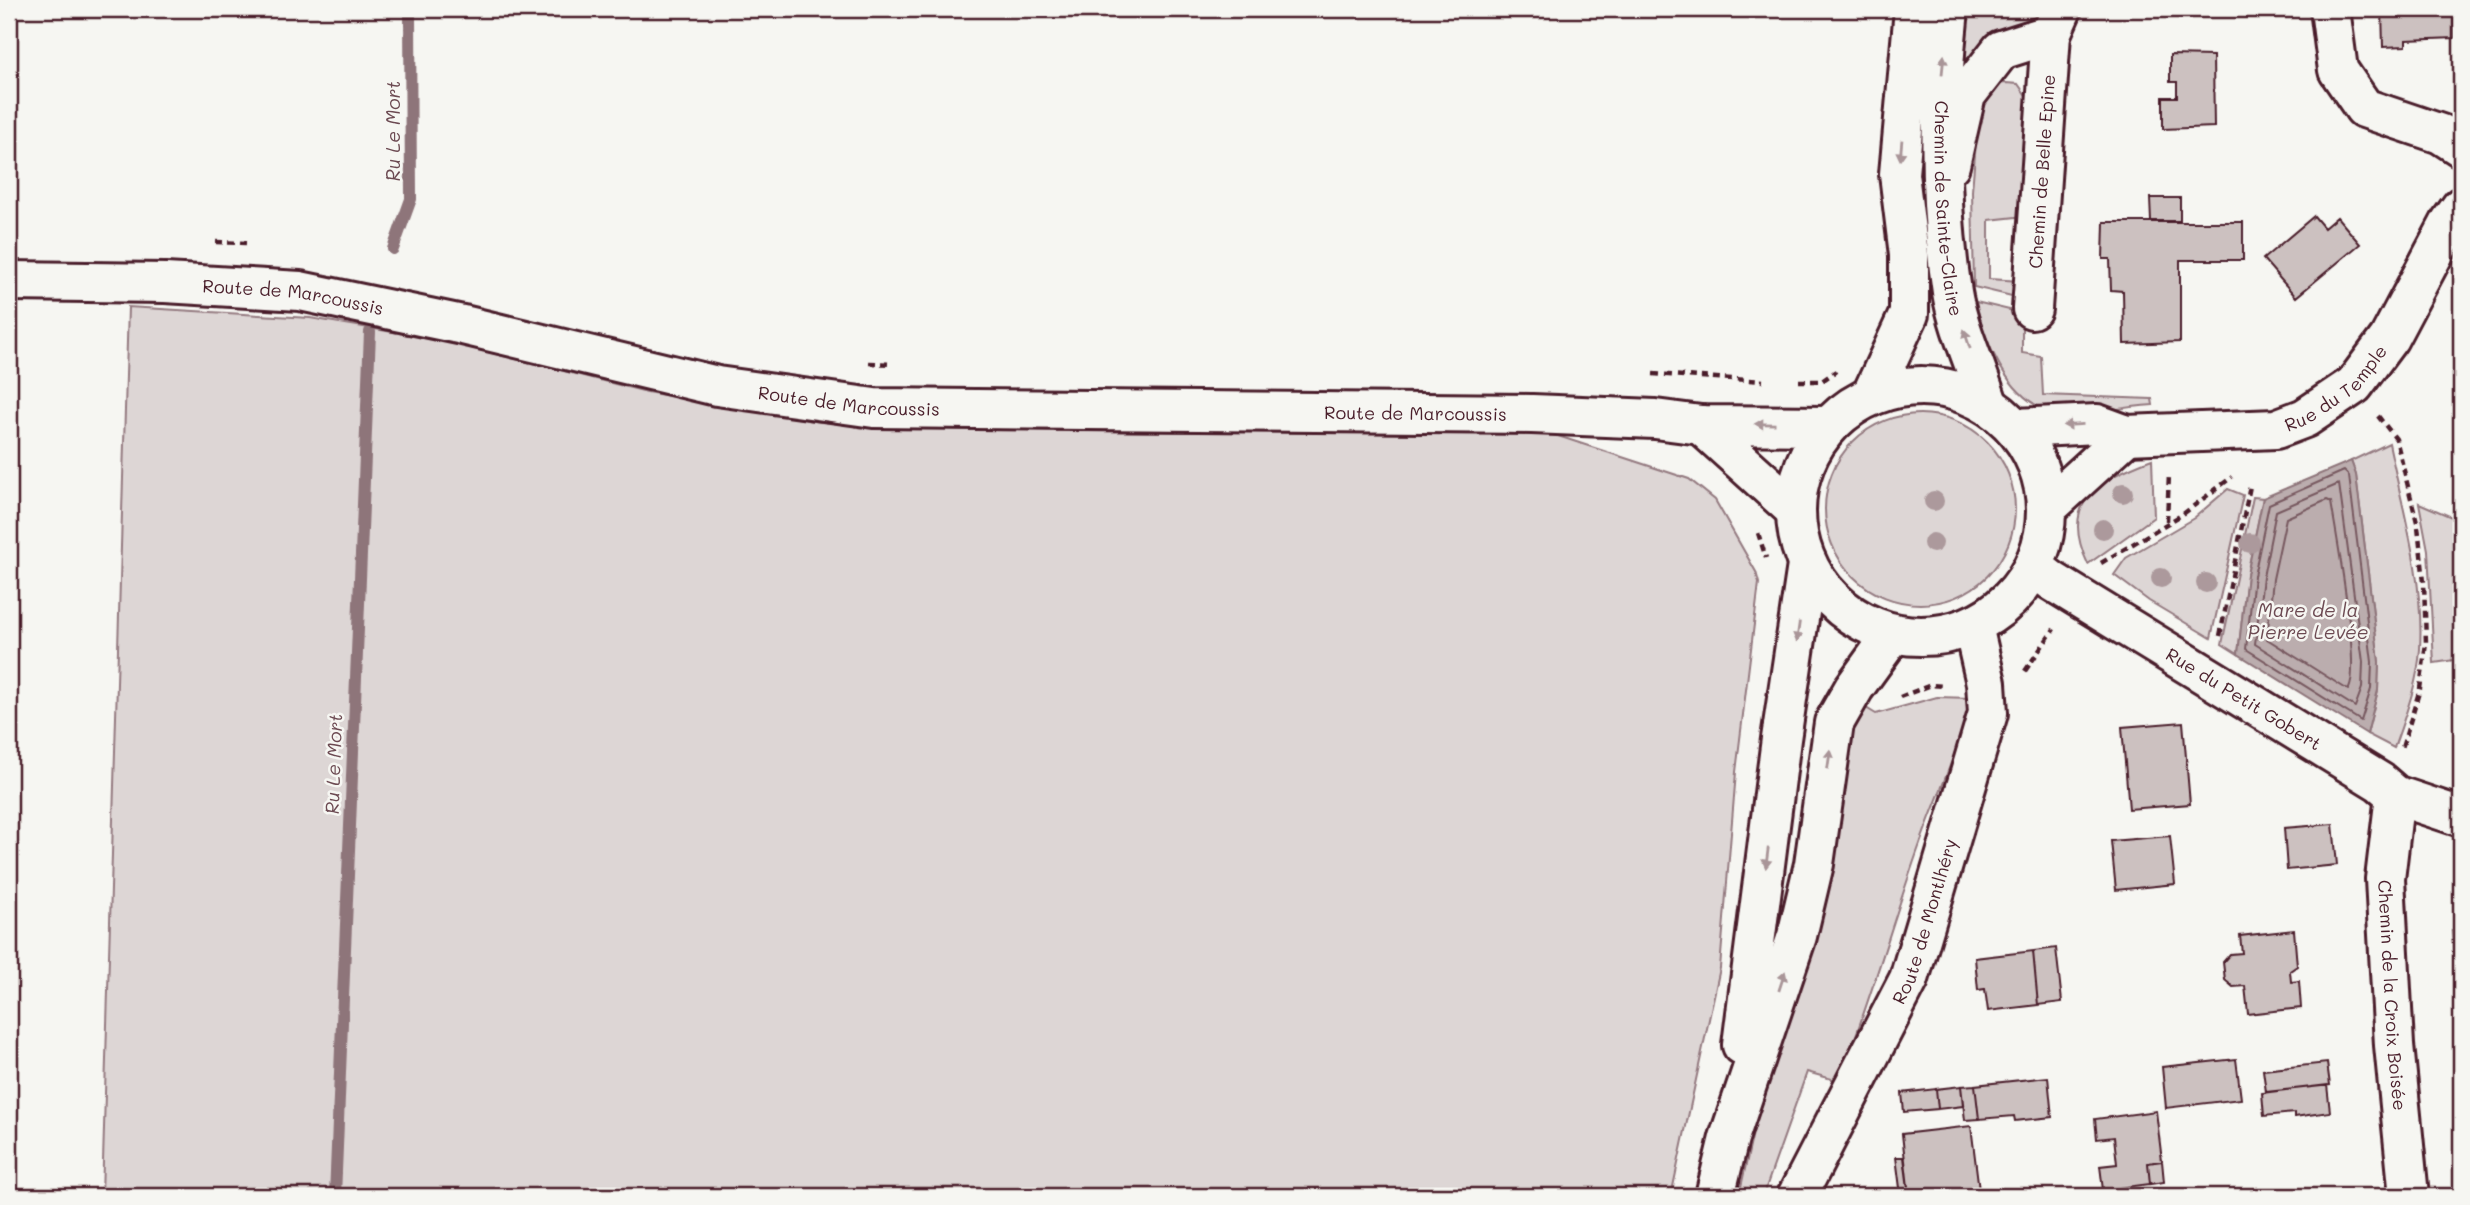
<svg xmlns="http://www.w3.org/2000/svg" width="2470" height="1205" viewBox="0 0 2470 1205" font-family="Mali,sans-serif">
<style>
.green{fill:#ddd6d5;stroke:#947a80;stroke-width:2}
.water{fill:#bbadae;stroke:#8e747a;stroke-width:2}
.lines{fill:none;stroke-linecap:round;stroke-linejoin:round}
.shore{stroke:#77585f;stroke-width:2}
.stream{stroke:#8e747a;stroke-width:12}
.building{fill:#ccc1c0;stroke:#4a1f2b;stroke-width:2}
.minor-casing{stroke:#4a1f2b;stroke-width:44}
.major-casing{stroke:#4a1f2b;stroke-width:44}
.path{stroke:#4a1f2b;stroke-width:4.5;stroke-dasharray:7 5;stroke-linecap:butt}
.minor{stroke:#f6f6f2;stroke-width:38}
.major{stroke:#f6f6f2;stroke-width:38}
.tree{fill:#ac999c}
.oneway{fill:#a99598}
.labels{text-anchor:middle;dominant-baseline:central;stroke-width:5;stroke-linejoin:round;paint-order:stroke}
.street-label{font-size:18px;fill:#4a1f2b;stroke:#f6f6f2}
.water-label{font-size:19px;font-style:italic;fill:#6c4a52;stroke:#f6f6f2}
</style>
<rect width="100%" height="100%" fill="#f6f6f2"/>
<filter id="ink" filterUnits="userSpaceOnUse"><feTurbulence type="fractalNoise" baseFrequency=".0143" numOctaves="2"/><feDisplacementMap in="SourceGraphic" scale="14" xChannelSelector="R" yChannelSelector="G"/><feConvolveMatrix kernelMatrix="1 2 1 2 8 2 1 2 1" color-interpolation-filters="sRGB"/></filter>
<g filter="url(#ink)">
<path class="green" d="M1969 9H2045L2042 15C2008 27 1991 28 1974 62L1964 57Z
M2006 83 2018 84 2032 104 2025 216 1989 220V279L2021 281 2020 298 1974 287 1972 191 1979 105 1996 84Z
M1976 302 2022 313V353L2041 356 2043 395 2152 399 2153 405C2123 406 2078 419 2050 411 2008 399 1983 339 1976 302Z
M128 307 310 318 440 340 647 392 820 422 1054 431 1552 434 1689 479 1715 500 1756 572 1759 583 1736 772 1720 968 1671 1196H102Z
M1825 509a95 95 0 1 1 190 0a95 95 0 1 1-190 0Z
M2389 443C2403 511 2424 578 2420 649 2418 683 2405 716 2394 748L2367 734 2378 690 2379 662 2356 475 2351 461Z
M2152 459 2154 517 2088 564C2058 502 2099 479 2152 459Z
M2228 489 2243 495 2211 638 2149 601 2114 575 2126 558 2194 518Z
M2253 497 2263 498 2247 575 2238 654 2222 644Z
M2419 503 2461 521V659L2434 663 2428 550Z
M1937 697 1971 698C1960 748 1937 796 1920 844 1892 922 1870 1003 1839 1081L1807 1072 1763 1196H1739L1754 1128 1808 953 1851 729 1861 705 1876 714Z"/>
<path class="water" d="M2351 461 2356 475 2379 662 2378 690 2367 734 2238 654 2247 575 2263 498Z"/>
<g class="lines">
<path class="shore" d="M2344 471 2349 476 2372 662 2371 689 2361 721 2246 649 2254 576 2269 504Z
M2339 484 2363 662 2362 688 2355 707 2255 644 2263 577 2276 511Z
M2327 500 2331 502C2336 532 2362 673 2348 690L2267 639 2273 579 2286 518Z"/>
<path class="stream" d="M393 249 411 199 410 9
M335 1196 370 332"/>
</g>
<path class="building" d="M2382 9H2454L2455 38 2406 40V46L2383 47Z
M2170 55 2213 56 2214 127 2163 129V97H2177V82H2170Z
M2150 198H2180V221H2151Z
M2314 216 2324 228 2337 217 2360 244 2296 297 2263 259Z
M2104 222H2243V260H2180V342L2124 344 2123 291 2111 290 2110 259H2103Z
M2183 722 2190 804 2129 809 2122 727Z
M2333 824 2337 865 2287 870 2284 828Z
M2170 836 2175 884 2116 890 2111 841Z
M2457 906H2461V977H2457L2454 956H2461Z
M2294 930 2297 966 2290 971 2291 982 2299 981 2301 1008 2248 1014 2245 986 2233 987 2225 980 2223 962 2230 954 2242 953 2240 936Z
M2452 930H2458L2461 956H2454Z
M2056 948 2062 1002 2038 1005 2033 951Z
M2033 951 2038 1005 1988 1011 1985 989 1978 990 1975 958Z
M2236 1059 2241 1099 2166 1108 2162 1067Z
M2327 1063 2330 1085 2266 1092 2263 1070Z
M2048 1077 2052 1117 2015 1121 2014 1116 1979 1119 1975 1085Z
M1975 1085 1979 1119 1965 1120 1961 1086Z
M2327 1085 2330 1112 2294 1117V1113L2264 1116 2262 1093Z
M1961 1086 1963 1106 1938 1109 1936 1089Z
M1936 1089 1938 1109 1904 1112 1902 1093Z
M2156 1111 2162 1161 2148 1163 2150 1184 2103 1190 2100 1166 2117 1164 2114 1137 2097 1139 2095 1119Z
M1971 1126 1979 1190 1909 1196 1902 1134Z
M1896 1157H1904L1909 1196H1901Z
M2162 1161 2164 1182 2150 1184 2148 1163Z"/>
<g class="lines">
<defs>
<g id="minor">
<path d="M2330 9 2338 70 2364 108 2441 134 2461 147"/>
<path d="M1950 165 1966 95 2001 50 2051 34"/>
<path id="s1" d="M9 281 165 283 300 291 463 325 717 386 874 408 1532 414 1655 419 1701 425 1828 426"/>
<path id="s2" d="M2032 309 2051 34 2062 9"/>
<path d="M1701 425 1795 510"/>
<path id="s3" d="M2016 428 2097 424 2127 435 2276 429 2305 418 2354 385 2389 338 2451 221 2461 207"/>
<path d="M2047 508 2127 435"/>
<path id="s4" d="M2034 567 2052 581 2380 782 2395 795 2461 817"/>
<path id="s5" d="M2395 795 2385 879 2394 1045 2409 1196"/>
<path id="s6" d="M1797 1196 1909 979 1988 713 1986 683 1973 626"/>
</g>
<g id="major">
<path id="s7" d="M1949 9C1939 102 1938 199 1952 292 1958 329 1977 368 1988 404"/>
<circle cx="1921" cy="511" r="125"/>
<path d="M1872 394 1909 314V255L1899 174 1914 9"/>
<path d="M1742 1045 1781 739 1807 565"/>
<path d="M1715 1196 1729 1138 1797 936 1814 864 1834 723 1854 688 1893 634"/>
</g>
</defs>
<use href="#minor" class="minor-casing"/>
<use href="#major" class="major-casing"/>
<path class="path" d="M216 242 246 243
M869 363 891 364
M1653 374 1763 381
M1799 381H1822L1836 371
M2378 416 2396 439 2418 526 2424 582 2426 643 2420 689 2402 748
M2167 521 2169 474
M1758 533 1766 558
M2101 563 2183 514 2232 477
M2220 636 2250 486
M2025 671 2054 629
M1900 697 1931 685 1945 686"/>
<use href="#minor" class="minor"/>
<use href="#major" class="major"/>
</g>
<g class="tree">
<circle cx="2123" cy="493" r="10"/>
<circle cx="1934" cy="501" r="10"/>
<circle cx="2103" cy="529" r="10"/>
<circle cx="1933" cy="543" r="10"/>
<circle cx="2250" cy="543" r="10"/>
<circle cx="2161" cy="578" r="10"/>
<circle cx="2206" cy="583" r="10"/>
</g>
<defs><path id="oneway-solid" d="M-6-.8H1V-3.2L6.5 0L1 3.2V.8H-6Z" transform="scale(1.75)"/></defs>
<g class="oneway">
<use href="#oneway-solid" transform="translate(1943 65) rotate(-84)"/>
<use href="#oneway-solid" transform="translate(1901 150) rotate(95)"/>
<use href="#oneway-solid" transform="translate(1967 339) rotate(-108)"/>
<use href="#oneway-solid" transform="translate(1765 424) rotate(-179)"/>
<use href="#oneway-solid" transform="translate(2073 425) rotate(177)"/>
<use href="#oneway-solid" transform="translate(1798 632) rotate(98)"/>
<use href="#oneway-solid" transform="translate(1829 759) rotate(-82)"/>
<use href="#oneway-solid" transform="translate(1767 858) rotate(97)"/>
<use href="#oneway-solid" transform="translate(1782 981) rotate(-72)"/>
</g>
</g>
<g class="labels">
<g class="street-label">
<text stroke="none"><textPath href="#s2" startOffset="138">Chemin de Belle Epine</textPath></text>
<text stroke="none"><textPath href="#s7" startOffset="200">Chemin de Sainte-Claire</textPath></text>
<text stroke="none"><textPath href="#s1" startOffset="285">Route de Marcoussis</textPath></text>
<text stroke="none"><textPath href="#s3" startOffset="336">Rue du Temple</textPath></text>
<text stroke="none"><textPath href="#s1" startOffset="852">Route de Marcoussis</textPath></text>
<text stroke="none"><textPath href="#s1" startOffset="1419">Route de Marcoussis</textPath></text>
<text stroke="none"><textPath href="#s4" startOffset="248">Rue du Petit Gobert</textPath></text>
<text stroke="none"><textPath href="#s6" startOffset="304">Route de Montlhéry</textPath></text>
<text stroke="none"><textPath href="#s5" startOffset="201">Chemin de la Croix Boisée</textPath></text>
</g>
<g class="water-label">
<text transform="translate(392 131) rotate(-90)">Ru Le Mort</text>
<text x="2308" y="609">Mare de la<tspan x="2308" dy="22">Pierre Levée</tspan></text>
<text transform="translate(333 764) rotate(-88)">Ru Le Mort</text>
</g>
</g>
<rect width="2470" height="1205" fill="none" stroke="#f6f6f2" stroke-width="35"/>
<rect x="18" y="18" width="2435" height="1170" fill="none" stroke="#4a1f2b" stroke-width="2.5" filter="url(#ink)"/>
</svg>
